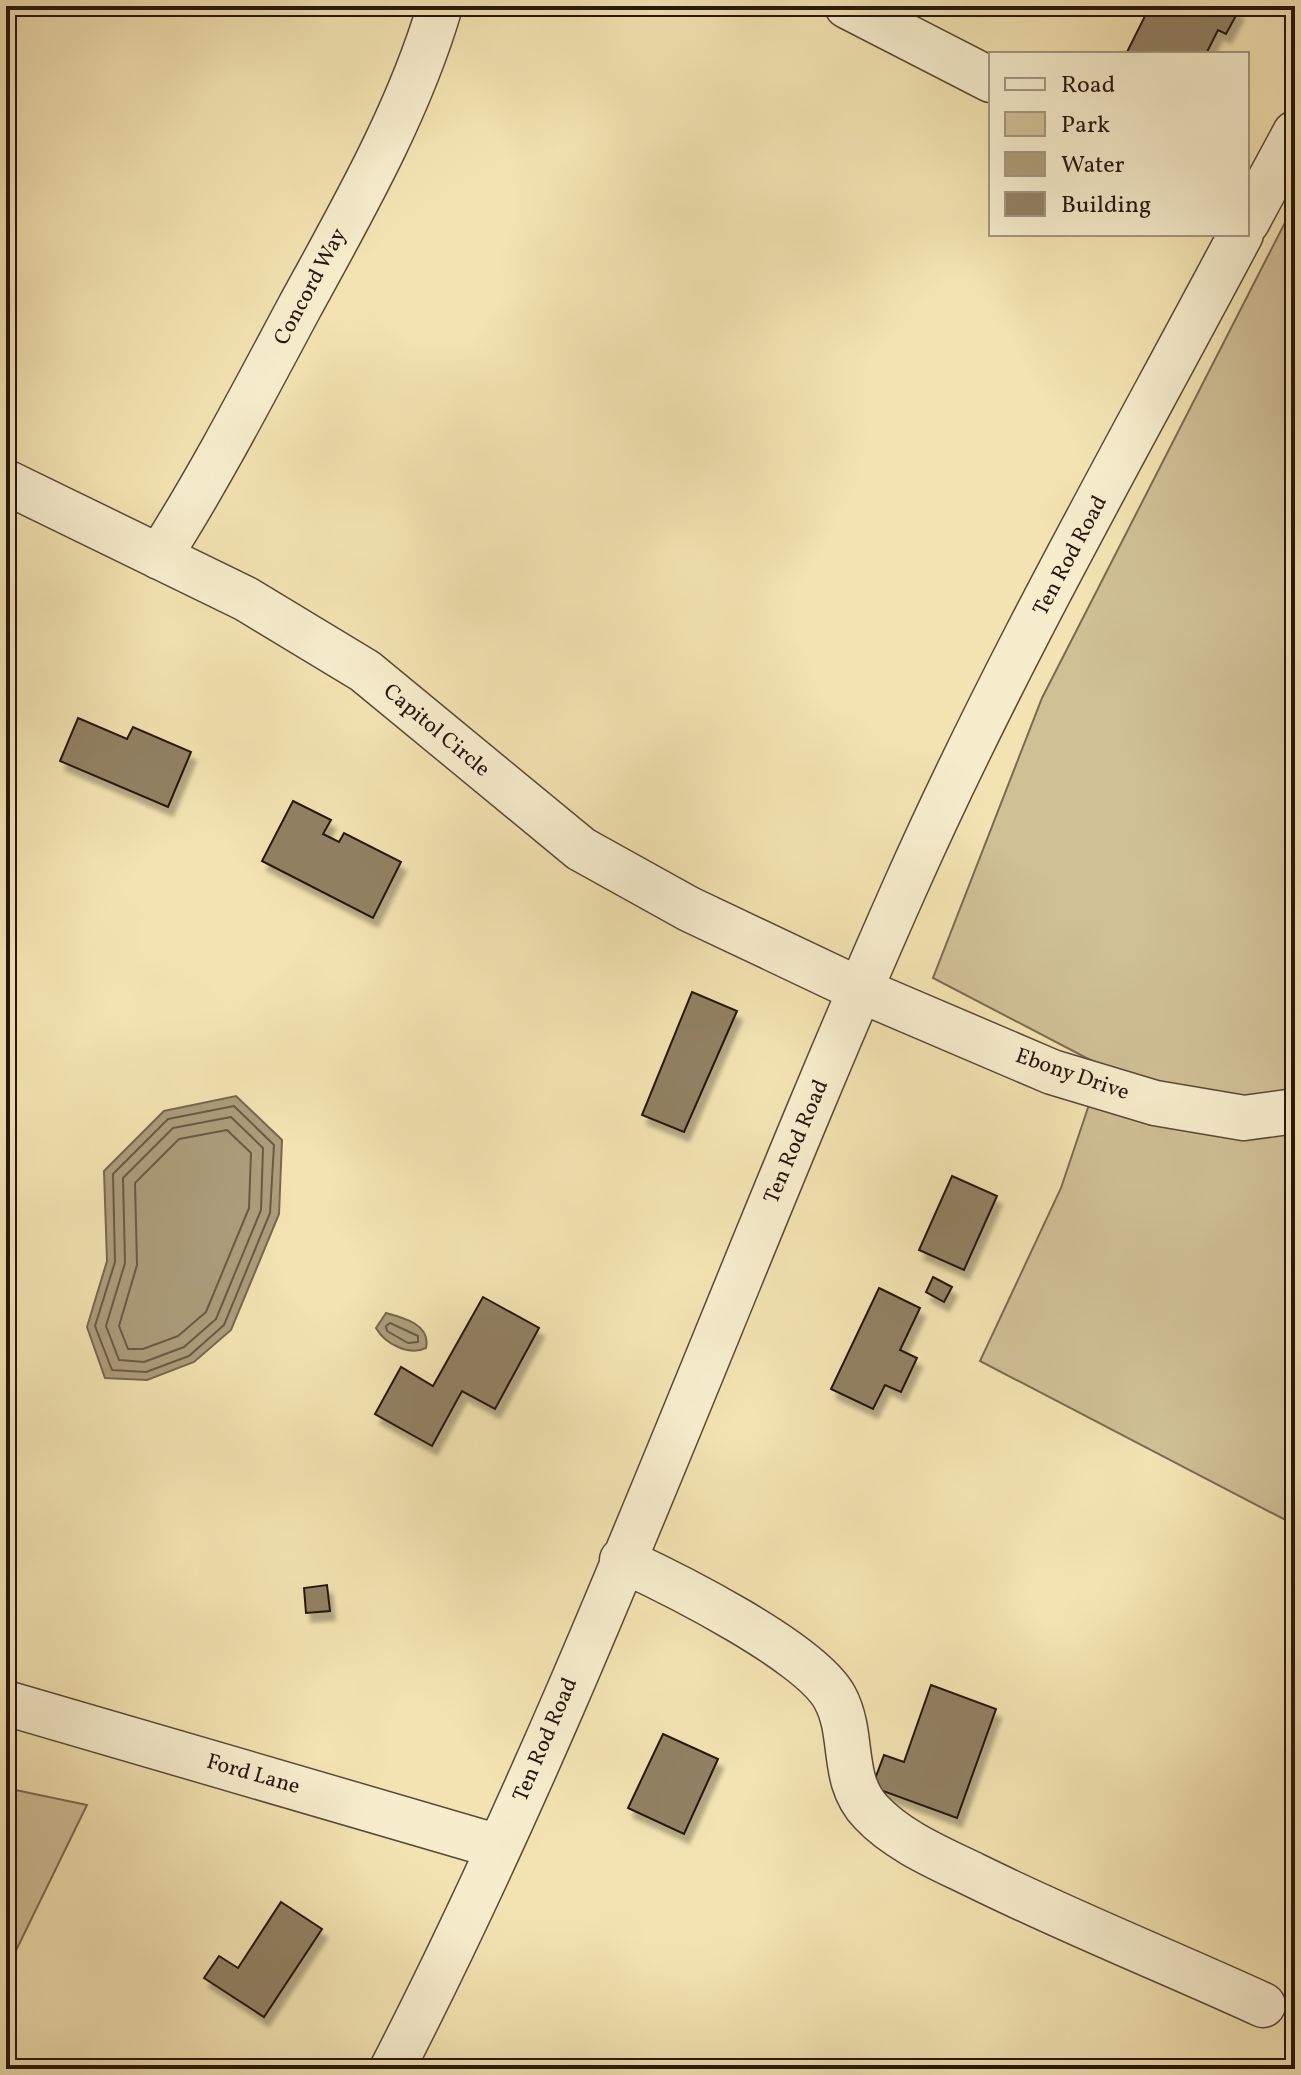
<svg xmlns="http://www.w3.org/2000/svg" width="1301" height="2075" viewBox="0 0 1301 2075" font-family="Vollkorn,serif">
<style>
.green{fill:#d0c096;stroke:#7b6b52;stroke-width:2}
.water{fill:#ad9d7b;stroke:#776750;stroke-width:2}
.lines{fill:none;stroke-linecap:round;stroke-linejoin:round}
.shore{stroke:#6a5a45;stroke-width:2}
.building{fill:#918164;stroke:#26160f;stroke-width:2;filter:url(#shadow)}
.minor-casing{stroke:#594938;stroke-width:47}
.minor{stroke:#f7edcd;stroke-width:44}
.labels{text-anchor:middle;dominant-baseline:central;stroke-width:7;stroke-linejoin:round;paint-order:stroke}
.street-label{font-size:22px;fill:#26160f;stroke:#f7edcd}
</style>
<defs>
<filter id="shadow"><feDropShadow dx="5" dy="9" stdDeviation="2" flood-color="#0004"/></filter>
</defs>
<rect width="100%" height="100%" fill="#f3e3b2"/>
<filter id="stains"><feTurbulence type="fractalNoise" baseFrequency=".0025" numOctaves="4"/><feColorMatrix values="0 0 0 0 .2 0 0 0 0 .09 0 0 0 0 .02 0 0 0 .5 -.17"/></filter>
<radialGradient id="worn" r=".72"><stop offset=".6" stop-color="#630" stop-opacity="0"/><stop offset="1" stop-color="#630" stop-opacity=".3"/></radialGradient>
<path class="green" d="M1295 203V1525L980 1361 1061 1188 1102 1066 933 978 1042 698Z
M6 1788 87 1805 6 1971Z"/>
<path class="water" d="M236 1096 282 1140 279 1214 231 1330 194 1362 147 1380 105 1378 87 1327 107 1261 104 1171 164 1111Z
M386 1313C405 1318 431 1325 426 1348 409 1356 385 1344 376 1328Z"/>
<g class="lines">
<path class="shore" d="M234 1106 274 1145 270 1213 224 1325 189 1356 146 1372 112 1370 95 1326 115 1262 113 1174 168 1119Z
M231 1117 263 1148 261 1210 216 1319 184 1347 144 1362 119 1360 106 1326 125 1263 123 1178 173 1128Z
M227 1130 251 1153 249 1208 206 1312 178 1336 143 1349H128L119 1326 137 1265 135 1183 179 1139Z
M390 1323 418 1336V1342L408 1343 387 1331 386 1326Z"/>
</g>
<path class="building" d="M1150 6H1230L1239 10 1226 34 1218 30 1206 54H1126Z
M78 718 127 739 133 727 191 752 168 807 60 761Z
M293 801 331 820 323 834 339 842 344 833 401 862 373 918 262 861Z
M692 992 737 1011 684 1132 642 1115Z
M952 1176 997 1196 964 1270 919 1250Z
M933 1277 952 1287 944 1302 926 1292Z
M879 1288 920 1308 900 1350 917 1358 901 1392 885 1385 873 1409 831 1389Z
M483 1297 539 1328 495 1409 462 1391 432 1446 375 1414 401 1367 433 1386Z
M327 1585 330 1611 306 1613 304 1588Z
M931 1685 996 1709 957 1818 872 1787 884 1755 904 1762Z
M663 1734 718 1759 684 1834 628 1808Z
M281 1902 322 1929 264 2017 204 1978 219 1956 238 1968Z"/>
<g class="lines">
<defs>
<path id="minor" d="M847 6 991 80
M1247 222 1295 133
M6 482 246 599 365 671 581 849 689 909 860 990 1052 1072 1155 1103 1244 1118 1295 1111
M159 557C210 477 254 392 299 308 352 211 409 112 440 6
M622 1560C672 1583 811 1652 835 1698 855 1735 840 1780 871 1812 898 1841 939 1858 974 1875 1069 1922 1167 1961 1263 2005
M6 1703 499 1847
M392 2069C589 1686 731 1278 906 885 1005 662 1127 449 1241 234"/>
</defs>
<use href="#minor" class="minor-casing"/>
<use href="#minor" class="minor"/>
</g>
<g class="labels">
<g class="street-label">
<text transform="translate(311 287) rotate(-62)">Concord Way</text>
<text transform="translate(1071 556) rotate(-62)">Ten Rod Road</text>
<text transform="translate(436 731) rotate(40)">Capitol Circle</text>
<text transform="translate(1072 1075) rotate(19)">Ebony Drive</text>
<text transform="translate(797 1142) rotate(-67)">Ten Rod Road</text>
<text transform="translate(546 1740) rotate(-67)">Ten Rod Road</text>
<text transform="translate(253 1775) rotate(16)">Ford Lane</text>
</g>
</g>
<rect width="1301" height="2075" fill="none" stroke="#f3e3b2" stroke-width="32"/>
<rect x="8" y="8" width="1285" height="2059" fill="none" stroke="#26160f" stroke-width="4"/>
<rect x="16" y="16" width="1269" height="2043" fill="none" stroke="#26160f" stroke-width="2"/>
<rect x="989" y="52" width="260" height="184" fill="#f7edcd" stroke="#a39781" stroke-width="2"/>
<rect x="1005" y="78" width="40" height="12" fill="#f7edcd" stroke="#a39781" stroke-width="2"/>
<text x="1061" y="92" font-size="24" fill="#26160f">Road</text>
<rect x="1005" y="112" width="40" height="24" fill="#d0c096" stroke="#a39781" stroke-width="2"/>
<text x="1061" y="132" font-size="24" fill="#26160f">Park</text>
<rect x="1005" y="152" width="40" height="24" fill="#ad9d7b" stroke="#a39781" stroke-width="2"/>
<text x="1061" y="172" font-size="24" fill="#26160f">Water</text>
<rect x="1005" y="192" width="40" height="24" fill="#918164" stroke="#a39781" stroke-width="2"/>
<text x="1061" y="212" font-size="24" fill="#26160f">Building</text>
<rect width="100%" height="100%" filter="url(#stains)"/>
<rect width="100%" height="100%" fill="url(#worn)"/>
</svg>
